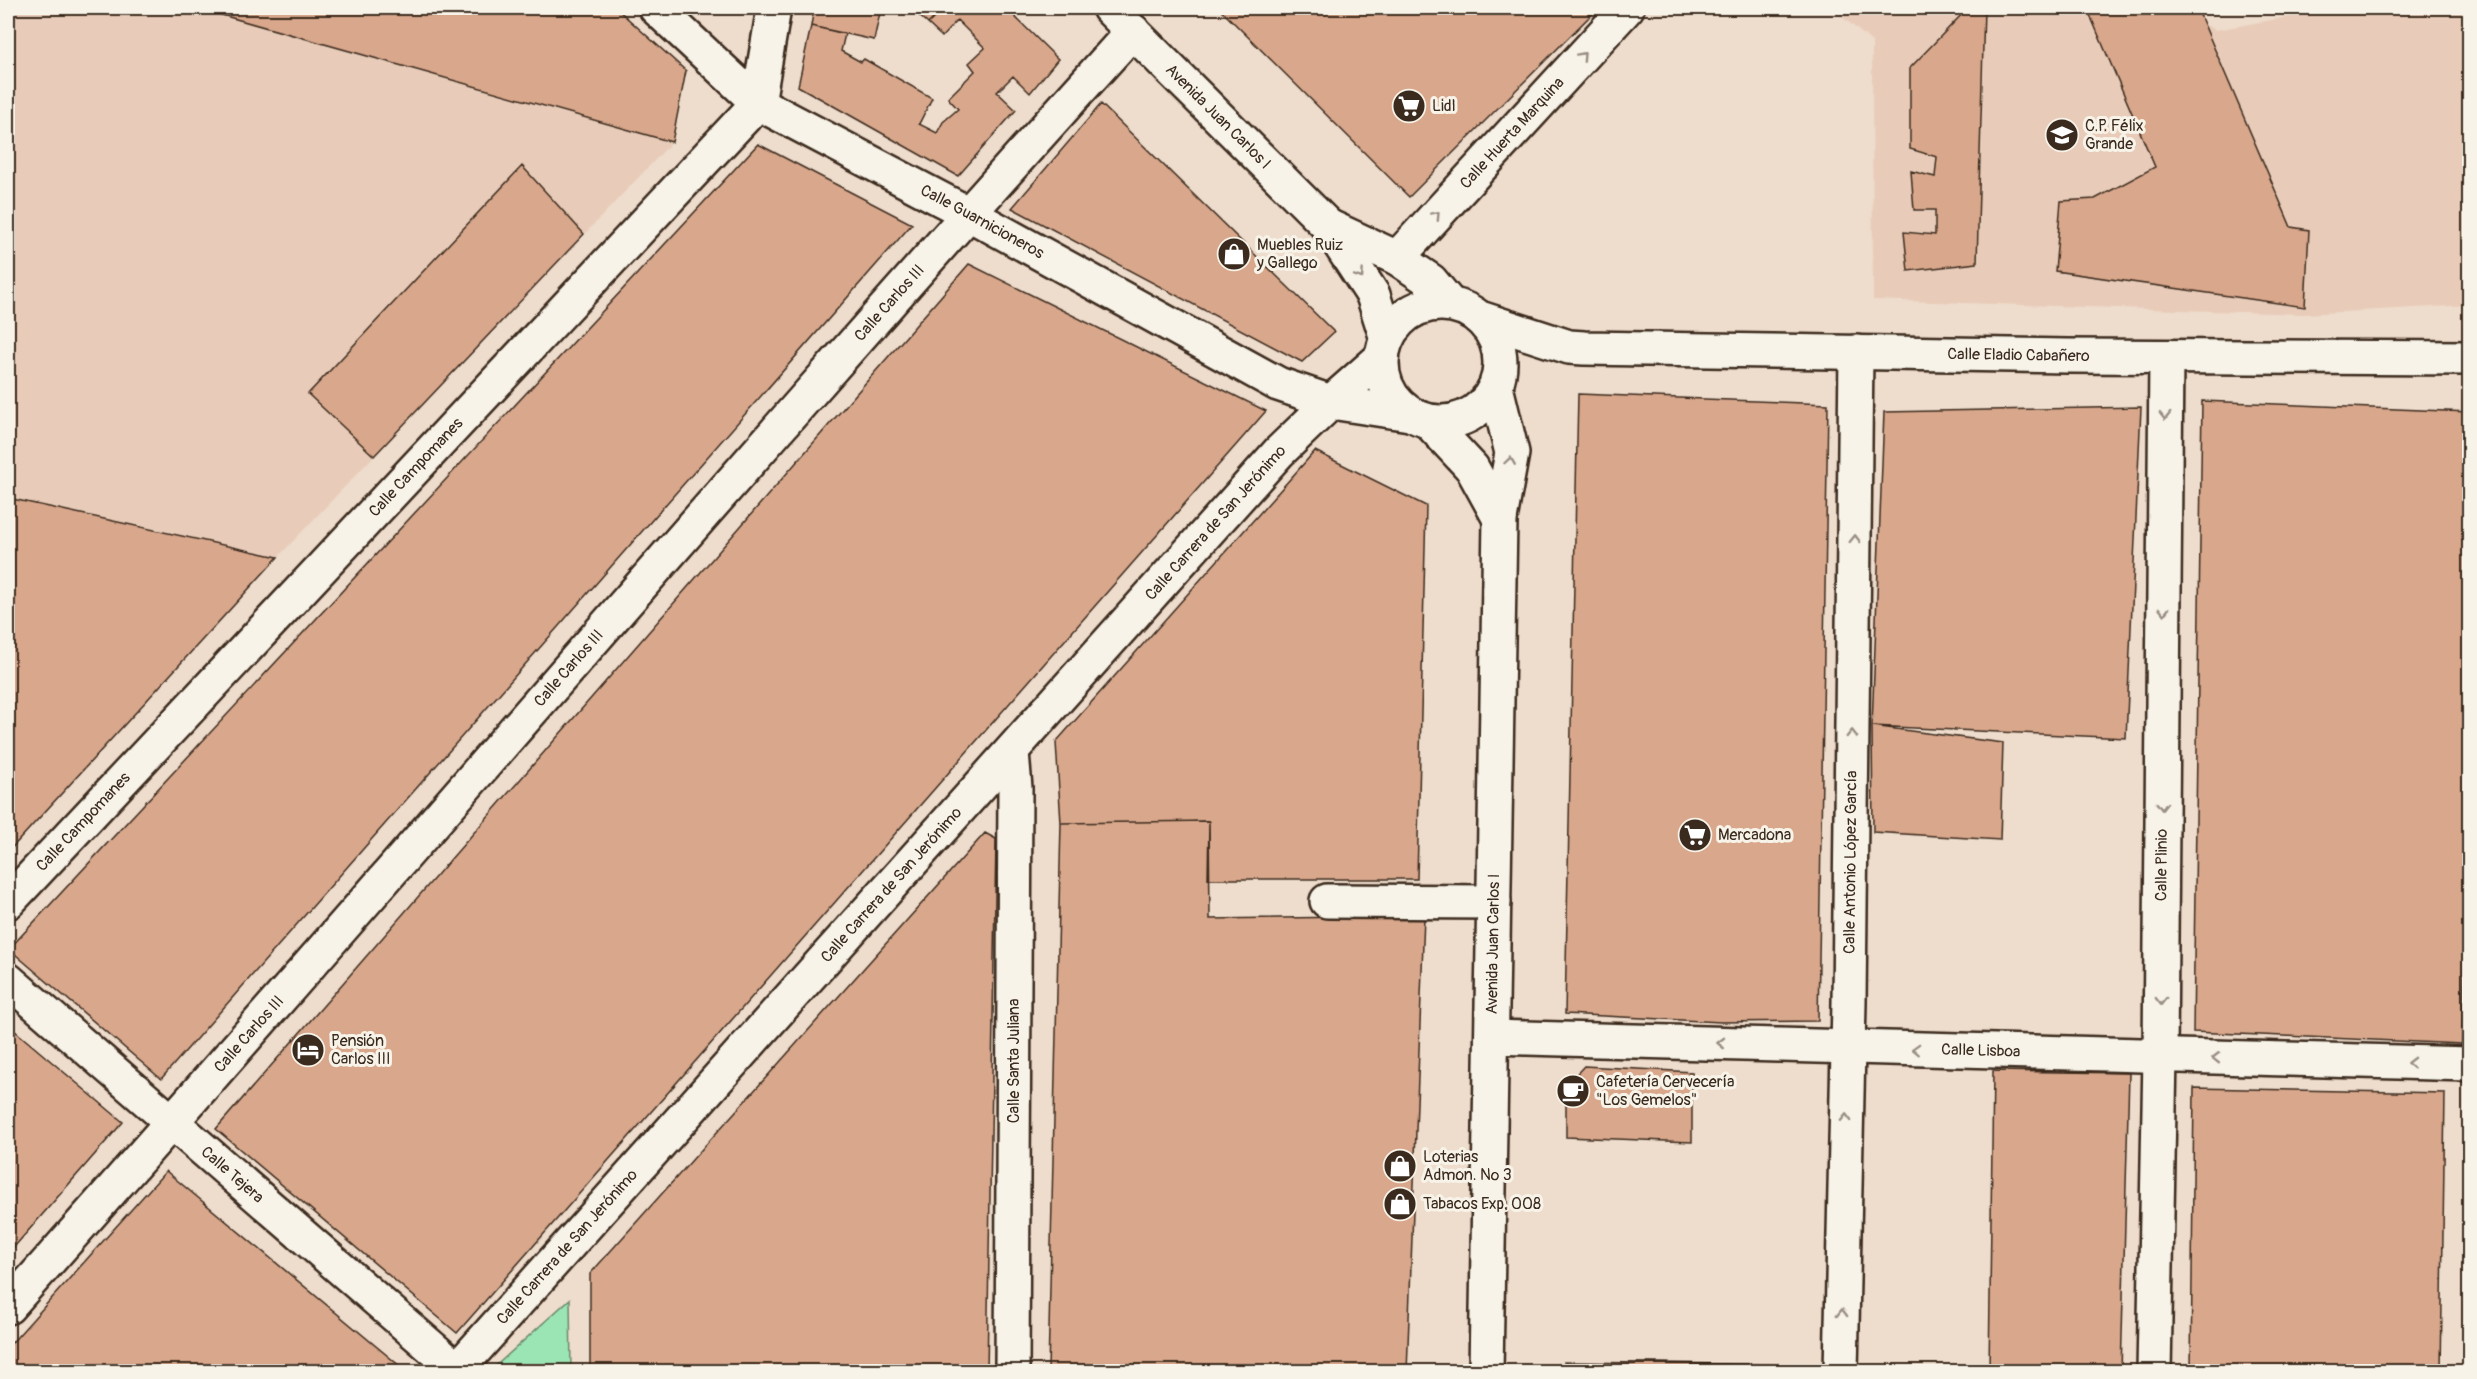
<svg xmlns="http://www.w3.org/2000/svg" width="2477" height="1379" viewBox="0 0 2477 1379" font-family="Pangolin,sans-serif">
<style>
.built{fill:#e8ccb9}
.green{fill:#9be5b4;stroke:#6b8869;stroke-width:1.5}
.building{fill:#d9a88c;stroke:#3b2a1e;stroke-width:1.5}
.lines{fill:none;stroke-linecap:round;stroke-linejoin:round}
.minor-casing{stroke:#3b2a1e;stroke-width:38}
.minor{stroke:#f7f3e8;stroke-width:33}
.oneway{stroke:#998e83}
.labels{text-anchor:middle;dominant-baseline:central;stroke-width:6;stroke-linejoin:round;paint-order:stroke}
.poi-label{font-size:16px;fill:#3b2a1e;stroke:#f7f3e8;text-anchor:start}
.street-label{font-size:16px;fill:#3b2a1e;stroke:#f7f3e8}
</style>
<rect width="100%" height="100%" fill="#eedccc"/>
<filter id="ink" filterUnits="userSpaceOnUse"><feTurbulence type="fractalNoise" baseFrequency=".0167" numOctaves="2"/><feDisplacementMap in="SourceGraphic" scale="12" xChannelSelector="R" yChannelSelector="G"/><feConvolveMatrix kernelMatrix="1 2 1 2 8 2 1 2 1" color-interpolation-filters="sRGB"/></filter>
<g filter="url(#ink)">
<path class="built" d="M8 8H197L672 142 278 557 8 498Z
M1832 8H2197L2203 24 2216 30 2337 8H2469V305L2305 314 1873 300 1872 42Z"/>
<path class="green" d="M570 1299 571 1371H490Z"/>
<path class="building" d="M197 8H616L686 71 672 142Z
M814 8H881L874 40 811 26Z
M911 8H944L928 24Z
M944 8H1006L1058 59 1030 93 1013 76 997 92 1016 110 958 176 798 86 811 26 845 34 841 51 861 62 864 59 932 98 919 124 937 133 943 122 958 109 948 98 975 71 969 63 985 48 957 20 942 37 928 24Z
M1219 8H1585L1592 14 1409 197Z
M1968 8H1984L1977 263 1908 271 1904 232 1935 235V210H1914L1911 171 1935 177 1937 157 1910 149V68Z
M2087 8H2197L2291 227 2309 230 2305 307 2055 271 2061 201 2095 199 2155 167Z
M1101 104 1334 332 1302 362 1012 208Z
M758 144 912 224 161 1079 9 949Z
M522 166 584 234 374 456 308 394Z
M969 264 1266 411 457 1333 216 1129Z
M1578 394 1828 404 1818 1021 1721 1022 1565 1014Z
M2202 401 2470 412V786L2462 1044 2193 1032Z
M2141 407 2126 738 1872 726 1884 412Z
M1315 451 1426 506 1417 879H1208L1209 821 1061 823 1056 742Z
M8 498 278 557 8 852Z
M1872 726 2003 743 2000 840 1873 832Z
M1209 821 1210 919 1424 916 1407 1372H1048L1061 823Z
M985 833 996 839 987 1372H590V1274Z
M8 1025 123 1122 8 1254Z
M1584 1066 1692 1072V1142L1566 1137V1085Z
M1993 1071 2129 1073 2121 1372H1989Z
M2194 1088 2445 1093 2441 1372H2191Z
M166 1171 407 1372H8V1347Z
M1564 1362 1809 1365V1372H1564Z"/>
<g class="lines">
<defs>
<g id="minor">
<path id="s1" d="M656 8 758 103 969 214 1278 384 1331 402 1410 414"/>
<path id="s2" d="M1109 8 1328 226 1373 295 1387 339"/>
<path d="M1328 226 1397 258 1431 281 1450 304"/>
<path id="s3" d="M1397 258 1627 8"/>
<circle cx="1441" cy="363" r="59"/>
<path id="s4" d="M1483 319 1569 347 1584 348 2067 356 2470 358"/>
<path d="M1429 422 1472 468 1500 519"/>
<path d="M1012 752 1015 788 1012 1372"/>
<path d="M1327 901 1494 902"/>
<path id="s5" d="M8 902 758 103 774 8"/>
<path id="s6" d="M8 980 460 1372"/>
<path id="s7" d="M1492 1037 2470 1064"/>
<path id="s8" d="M8 1307C385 884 752 451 1133 31"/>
<path id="s9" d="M455 1372 1279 452 1331 402 1382 357"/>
<path id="s10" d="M1486 1372 1500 519 1512 453 1496 387"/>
<path id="s11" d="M1841 1372 1849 1002 1856 352"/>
<path id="s12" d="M2154 1372 2160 1056 2166 357"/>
</g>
</defs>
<use href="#minor" class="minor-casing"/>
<use href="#minor" class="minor"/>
</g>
<defs><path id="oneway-chevron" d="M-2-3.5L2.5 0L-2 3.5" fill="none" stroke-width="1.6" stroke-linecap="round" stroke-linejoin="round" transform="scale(1.5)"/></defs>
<g class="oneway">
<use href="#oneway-chevron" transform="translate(1582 56) rotate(-47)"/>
<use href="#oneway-chevron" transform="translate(1436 215) rotate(-47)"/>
<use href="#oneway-chevron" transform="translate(1360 275) rotate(56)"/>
<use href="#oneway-chevron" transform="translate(2165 416) rotate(90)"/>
<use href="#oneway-chevron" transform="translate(1510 461) rotate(-82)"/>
<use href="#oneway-chevron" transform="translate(1855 539) rotate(-89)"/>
<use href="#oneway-chevron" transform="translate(2164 611) rotate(90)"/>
<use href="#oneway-chevron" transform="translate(1852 734) rotate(-89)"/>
<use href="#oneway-chevron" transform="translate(2162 806) rotate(90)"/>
<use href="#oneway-chevron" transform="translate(2161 1001) rotate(90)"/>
<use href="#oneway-chevron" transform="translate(1721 1043) rotate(-179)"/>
<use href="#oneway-chevron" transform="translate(1916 1049) rotate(-178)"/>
<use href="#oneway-chevron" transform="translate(2216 1058) rotate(-179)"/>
<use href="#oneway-chevron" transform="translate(2411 1063) rotate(-179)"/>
<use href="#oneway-chevron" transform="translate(1846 1118) rotate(-89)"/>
<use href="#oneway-chevron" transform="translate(1842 1313) rotate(-89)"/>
</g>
</g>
<defs>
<symbol id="supermarket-disc" viewBox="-11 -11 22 22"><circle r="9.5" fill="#3b2a1e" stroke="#f7f3e8"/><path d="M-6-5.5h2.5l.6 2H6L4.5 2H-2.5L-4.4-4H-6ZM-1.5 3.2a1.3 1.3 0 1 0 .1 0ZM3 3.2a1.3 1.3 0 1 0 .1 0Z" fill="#fff"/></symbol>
<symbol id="school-disc" viewBox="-11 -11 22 22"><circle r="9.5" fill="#3b2a1e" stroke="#f7f3e8"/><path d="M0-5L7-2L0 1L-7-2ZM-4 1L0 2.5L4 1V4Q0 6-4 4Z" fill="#fff"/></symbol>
<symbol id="shop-disc" viewBox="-11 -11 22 22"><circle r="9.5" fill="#3b2a1e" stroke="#f7f3e8"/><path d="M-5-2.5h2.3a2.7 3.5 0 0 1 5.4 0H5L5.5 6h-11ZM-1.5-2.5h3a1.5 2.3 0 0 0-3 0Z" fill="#fff"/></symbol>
<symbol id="hotel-disc" viewBox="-11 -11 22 22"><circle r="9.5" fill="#3b2a1e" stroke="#f7f3e8"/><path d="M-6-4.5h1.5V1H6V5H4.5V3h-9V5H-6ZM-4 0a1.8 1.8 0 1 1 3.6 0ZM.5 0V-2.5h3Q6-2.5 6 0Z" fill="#fff"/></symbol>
<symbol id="cafe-disc" viewBox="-11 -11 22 22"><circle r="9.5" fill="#3b2a1e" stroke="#f7f3e8"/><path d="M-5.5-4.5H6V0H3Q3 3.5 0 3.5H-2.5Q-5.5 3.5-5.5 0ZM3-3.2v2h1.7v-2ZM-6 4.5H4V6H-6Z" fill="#fff"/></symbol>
</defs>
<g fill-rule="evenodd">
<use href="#supermarket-disc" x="1390" y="87" width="38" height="38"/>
<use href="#school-disc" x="2043" y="116" width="38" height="38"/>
<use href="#shop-disc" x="1215" y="235" width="38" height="38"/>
<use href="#supermarket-disc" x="1676" y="816" width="38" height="38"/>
<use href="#hotel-disc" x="289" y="1031" width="38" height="38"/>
<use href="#cafe-disc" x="1554" y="1072" width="38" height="38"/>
<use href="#shop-disc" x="1381" y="1147" width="38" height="38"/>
<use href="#shop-disc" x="1381" y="1185" width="38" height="38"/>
</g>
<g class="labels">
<g class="poi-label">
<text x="1432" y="106">Lidl</text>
<text x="2085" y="126">C.P. Félix<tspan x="2085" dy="18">Grande</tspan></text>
<text x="1257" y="245">Muebles Ruiz<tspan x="1257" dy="18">y Gallego</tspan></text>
<text x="1718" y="835">Mercadona</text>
<text x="331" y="1041">Pensión<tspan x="331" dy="18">Carlos III</tspan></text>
<text x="1596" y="1082">Cafetería Cervecería<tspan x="1596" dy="18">"Los Gemelos"</tspan></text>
<text x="1423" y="1157">Loterias<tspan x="1423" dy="18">Admon. Nº 3</tspan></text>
<text x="1423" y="1204">Tabacos Exp. 008</text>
</g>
<g class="street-label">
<text stroke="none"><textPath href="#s2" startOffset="154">Avenida Juan Carlos I</textPath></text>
<text stroke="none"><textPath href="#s3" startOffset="170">Calle Huerta Marquina</textPath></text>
<text stroke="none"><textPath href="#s1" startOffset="393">Calle Guarnicioneros</textPath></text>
<text stroke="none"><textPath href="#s8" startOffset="1336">Calle Carlos III</textPath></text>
<text stroke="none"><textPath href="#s4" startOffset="540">Calle Eladio Cabañero</textPath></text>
<text stroke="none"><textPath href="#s5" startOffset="596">Calle Campomanes</textPath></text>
<text stroke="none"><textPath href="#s9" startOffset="1140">Calle Carrera de San Jerónimo</textPath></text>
<text stroke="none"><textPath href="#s8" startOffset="850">Calle Carlos III</textPath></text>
<text stroke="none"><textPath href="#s5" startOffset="110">Calle Campomanes</textPath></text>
<text stroke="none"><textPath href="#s11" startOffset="510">Calle Antonio López García</textPath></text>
<text stroke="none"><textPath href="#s12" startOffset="507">Calle Plinio</textPath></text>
<text stroke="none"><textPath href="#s9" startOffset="654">Calle Carrera de San Jerónimo</textPath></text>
<text stroke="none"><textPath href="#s10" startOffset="428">Avenida Juan Carlos I</textPath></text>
<text stroke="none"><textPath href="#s8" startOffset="364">Calle Carlos III</textPath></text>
<text stroke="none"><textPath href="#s7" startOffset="489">Calle Lisboa</textPath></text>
<text transform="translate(1014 1061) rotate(-90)">Calle Santa Juliana</text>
<text stroke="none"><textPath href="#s6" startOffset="297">Calle Tejera</textPath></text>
<text stroke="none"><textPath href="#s9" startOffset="168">Calle Carrera de San Jerónimo</textPath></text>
</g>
</g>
<rect width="2477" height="1379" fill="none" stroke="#f7f3e8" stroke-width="30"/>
<rect x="15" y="15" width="2447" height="1349" fill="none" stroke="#3b2a1e" stroke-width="2" filter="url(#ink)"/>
</svg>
